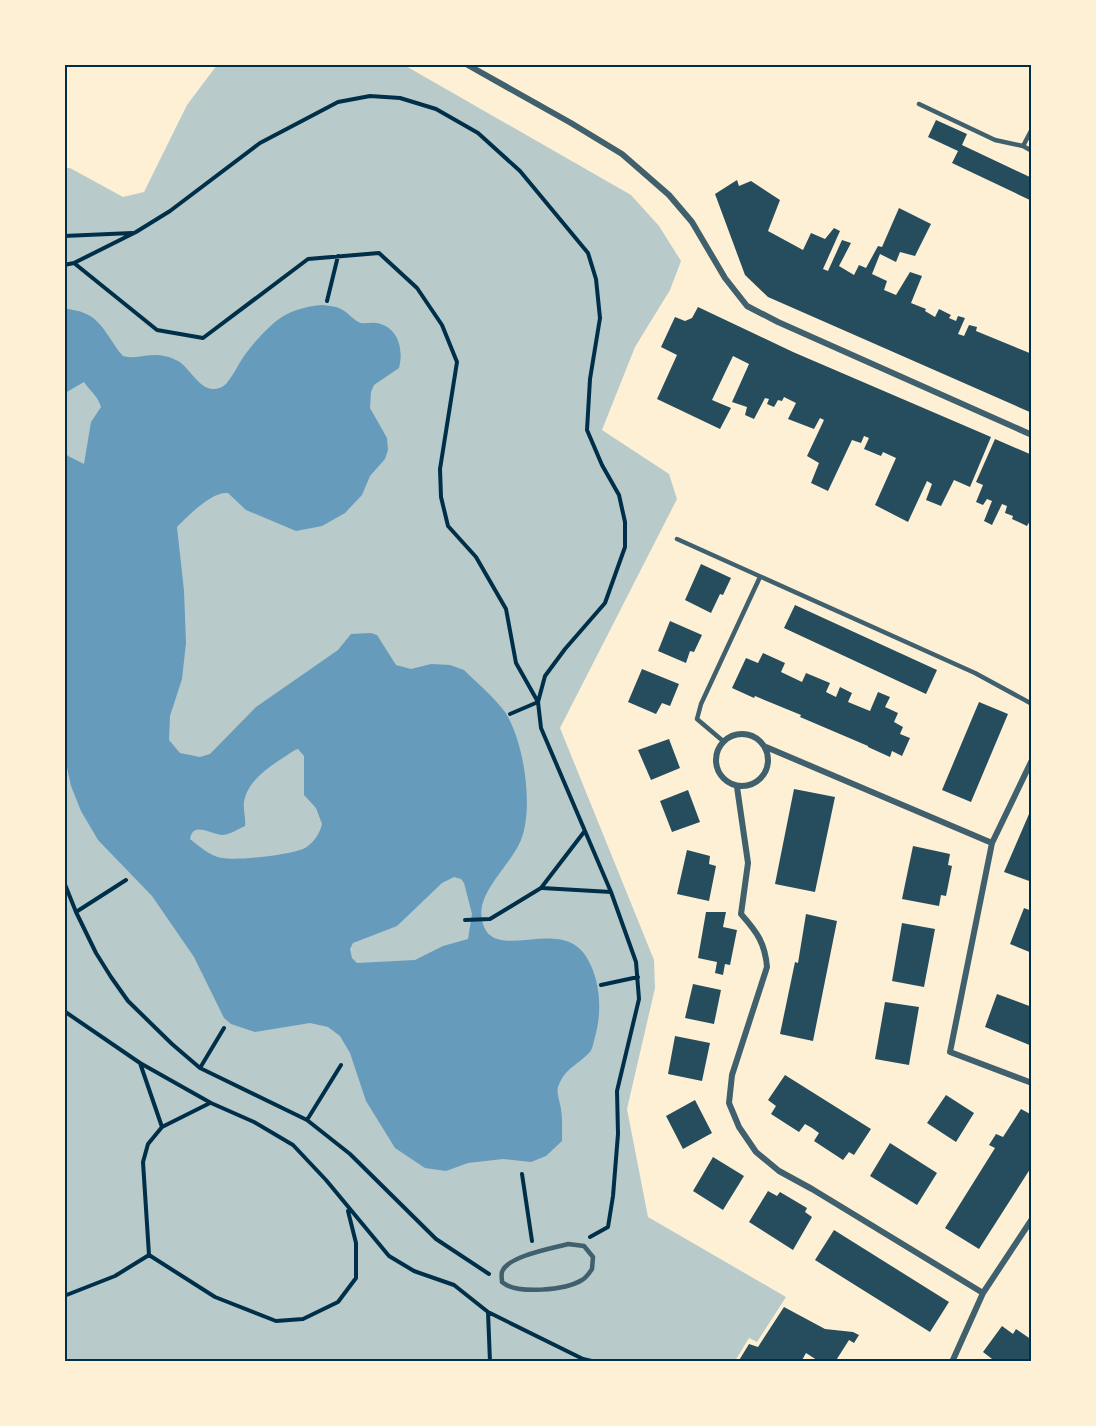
<svg xmlns="http://www.w3.org/2000/svg" width="1096" height="1426" viewBox="0 0 1096 1426" font-family="Signika,sans-serif">
<style>
.green{fill:#b9caca}
.water{fill:#669bbc;fill-rule:evenodd}
.building{fill:#264d5e}
.lines{fill:none;stroke-linecap:round;stroke-linejoin:round}
.path{stroke:#003049;stroke-width:4}
.service{stroke:#3f606c;stroke-width:4.5}
.minor{stroke:#3f606c;stroke-width:6}
.neatline{fill:none;stroke:#003049;stroke-width:2}
</style>
<rect width="100%" height="100%" fill="#fdf0d5"/>
<path class="green" d="M217 65H404L631 195 659 226 681 261 670 290 635 347 602 430 669 474 677 499 560 728 654 960 655 988 627 1109 648 1217 786 1297 757 1342 749 1338 735 1361H65V168H70L123 197 144 192 187 105Z"/>
<path class="water" d="M323 305C328 306 336 306 341 309 348 312 354 321 361 323 366 324 371 322 376 323 398 326 404 349 399 368L374 385 371 392 370 408 387 438 388 450 385 459 370 476 362 495 345 513 322 526 296 531 246 510 228 493C212 491 189 515 177 527L184 591 186 643 182 679 170 716 169 740 180 753 200 757 210 754 256 707 338 650 351 634 371 633 377 635 396 665 411 669 431 664 450 665 464 670C477 683 494 697 505 712 524 741 534 808 521 840 511 865 476 892 482 920 491 967 561 913 587 958 601 982 602 1012 595 1037 593 1043 593 1050 588 1054 575 1067 565 1068 558 1087 557 1091 558 1095 559 1100 563 1114 562 1126 562 1141L546 1156 531 1162 503 1159 468 1163 446 1171 425 1168 395 1148 366 1101 350 1053 340 1036 328 1027 310 1023 255 1032 231 1024 224 1018 194 957 152 896 98 840 81 811 71 786 65 758 64 613 67 576 64 549V451L68 456 84 464 91 422 101 407C98 396 90 391 84 382L65 393V308C71 310 78 310 84 313 103 320 110 342 123 356 142 361 153 348 178 361 189 367 199 389 213 389 218 389 223 387 226 384 233 376 238 365 244 356 252 345 264 331 275 322 288 311 306 306 323 305ZM298 749 304 756V795L316 808 322 824C320 834 312 845 303 849 287 855 239 861 222 858 210 856 199 846 190 839 193 821 210 834 222 835 229 835 238 829 245 826 246 818 243 810 244 802 248 777 276 763 295 750ZM454 877 461 879 464 883 472 914 468 939 443 946 415 960 357 963 352 958 350 949 353 943 397 926 442 883Z"/>
<path class="building" d="M936 120 967 134 962 145 1032 178V201L952 163 958 151 928 137Z
M737 180 739 186 751 181 780 200 768 231 803 250 811 233 825 239 834 228 840 231 823 269 828 271 842 240 851 243 839 266 854 275 859 265 866 268 878 246 882 247 899 208 931 224 915 256 900 252 896 262 880 254 872 274 887 281 884 290 896 295 910 272 922 276 911 303 926 309 925 311 935 317 939 309 951 315 949 318 956 321 958 316 965 318 958 334 964 336 969 325 977 327 976 331 1032 354V413L768 297 745 275 715 194Z
M698 307 793 352 991 437 970 487 954 480 941 506 926 500 932 484 927 481 908 522 875 505 896 458 883 452 881 456 864 449 869 438 864 436 861 443 852 440 828 491 811 483 819 463 807 456 824 420 820 418 814 429 788 419 796 403 784 397 782 401 778 400 774 407 767 404 769 399 765 398 754 419 745 415 747 407 732 402 749 364 733 356 712 400 731 408 720 429 657 399 677 355 661 347 675 317 685 321 692 318Z
M995 439 1032 455V517L1027 526 1012 519 1013 516 1005 513 1007 506 1002 504 992 525 984 521 992 501 987 499 983 505 976 502 983 485 976 482Z
M701 564 731 578 723 595 720 594 711 613 685 600Z
M795 605 937 670 926 694 784 628Z
M670 621 702 635 694 652 690 651 686 663 658 651Z
M763 653 785 663 781 672 802 682 806 673 830 683 826 692 836 697 840 687 852 693 848 702 870 711 878 692 890 697 885 707 898 713 894 722 903 727 900 734 910 738 902 756 892 751 890 757 868 747V746L800 717 801 715 755 696 754 698 732 688 746 658 758 663Z
M642 669 679 684 670 706 662 703 656 714 628 702Z
M979 702 1008 714 971 802 942 790Z
M669 739 680 768 651 780 638 750Z
M794 789 835 797 815 892 775 884Z
M688 790 700 822 672 832 660 801Z
M1032 807V882L1004 872Z
M913 846 950 854 948 865 952 866 946 896 941 895 939 906 902 899Z
M687 850 710 856 709 864 716 866 709 901 677 894Z
M1024 908 1032 911V953L1010 944Z
M706 912H726L723 927 737 930 730 965 725 964 723 975 715 973 717 962 698 958Z
M806 914 837 921 813 1041 780 1034 795 962 798 963Z
M902 923 935 929 924 987 892 981Z
M693 984 721 990 714 1024 685 1018Z
M997 994 1032 1007V1046L985 1027Z
M885 1002 919 1007 909 1065 875 1059Z
M675 1036 710 1043 702 1081 668 1074Z
M785 1075 871 1129 854 1155 849 1152 843 1160 814 1141 819 1133 812 1128 805 1124 799 1132 771 1114 776 1106 768 1100Z
M946 1095 974 1113 956 1142 927 1123Z
M695 1100 712 1133 683 1149 666 1116Z
M1021 1109 1032 1115V1166L979 1249 945 1228 995 1148 989 1145 996 1134 1003 1137Z
M890 1143 937 1173 917 1205 870 1176Z
M713 1157 744 1176 723 1210 693 1191Z
M768 1191 777 1196 780 1192 807 1208 805 1212 812 1217 793 1250 749 1222Z
M834 1230 949 1302 930 1332 815 1260Z
M784 1307 825 1329 853 1332 859 1335 854 1343 849 1340 835 1362H820L806 1353 801 1362H738L749 1344 758 1347Z
M1002 1326 1013 1334 1016 1329 1032 1340V1362H996L983 1352Z"/>
<g class="lines">
<path class="path" d="M64 236 132 233
M74 263 136 232 170 211 260 143 338 102 370 96 400 98 436 109 478 133 520 171 588 253 596 279 600 318 590 379 587 430 602 465 619 495 625 522V547L605 603 565 649 545 676 538 702 510 714
M64 265 74 263 157 330 203 338 308 259 379 253 417 288 442 325 457 362 440 469 441 497 448 526 476 557 506 609 516 663 538 702 541 728 611 892 636 962 639 999 617 1091 618 1134 613 1196 608 1227 590 1237
M327 301 338 256
M64 882 76 912 96 953 111 977 128 1001 172 1044 200 1068 307 1120 350 1154 436 1239 489 1274
M542 888 611 892
M76 912 126 880
M465 920 490 919 541 888 584 832
M601 985 638 977
M64 1011 140 1063 211 1103 254 1122 293 1145 326 1180 389 1256 414 1271 454 1285 488 1312 583 1359 596 1362
M140 1063 162 1127
M200 1068 224 1028
M307 1120 341 1065
M522 1174 532 1241
M149 1255 215 1297 276 1321 303 1319 338 1302 356 1278V1243L348 1211
M64 1296 115 1276 149 1255 143 1162 148 1144 162 1127 210 1103
M488 1312 490 1362"/>
<path class="service" d="M919 104 995 140 1023 146
M1032 129 1023 146 1032 151
M677 539 975 673 1032 704
M723 741 697 719 701 704 760 577
M568 1244 584 1246 593 1257 592 1269C590 1272 586 1278 582 1280 566 1290 517 1295 502 1282 502 1279 501 1275 502 1272 507 1256 554 1248 568 1244Z"/>
<path class="minor" d="M466 64 571 123 622 154 669 195 692 222 725 278 747 306 778 322 1032 435
M716 760a26 26 0 1 1 52 0a26 26 0 1 1-52 0Z
M766 747 992 843
M1032 760 992 843 950 1052 1032 1083
M737 787 748 863 741 914C757 932 765 943 767 967L732 1075 729 1103 739 1127 756 1152 779 1171 812 1189 983 1293
M952 1362 983 1293 1032 1219"/>
</g>
<rect width="1096" height="1426" fill="none" stroke="#fdf0d5" stroke-width="132"/>
<rect x="66" y="66" width="964" height="1294" class="neatline"/>
</svg>
